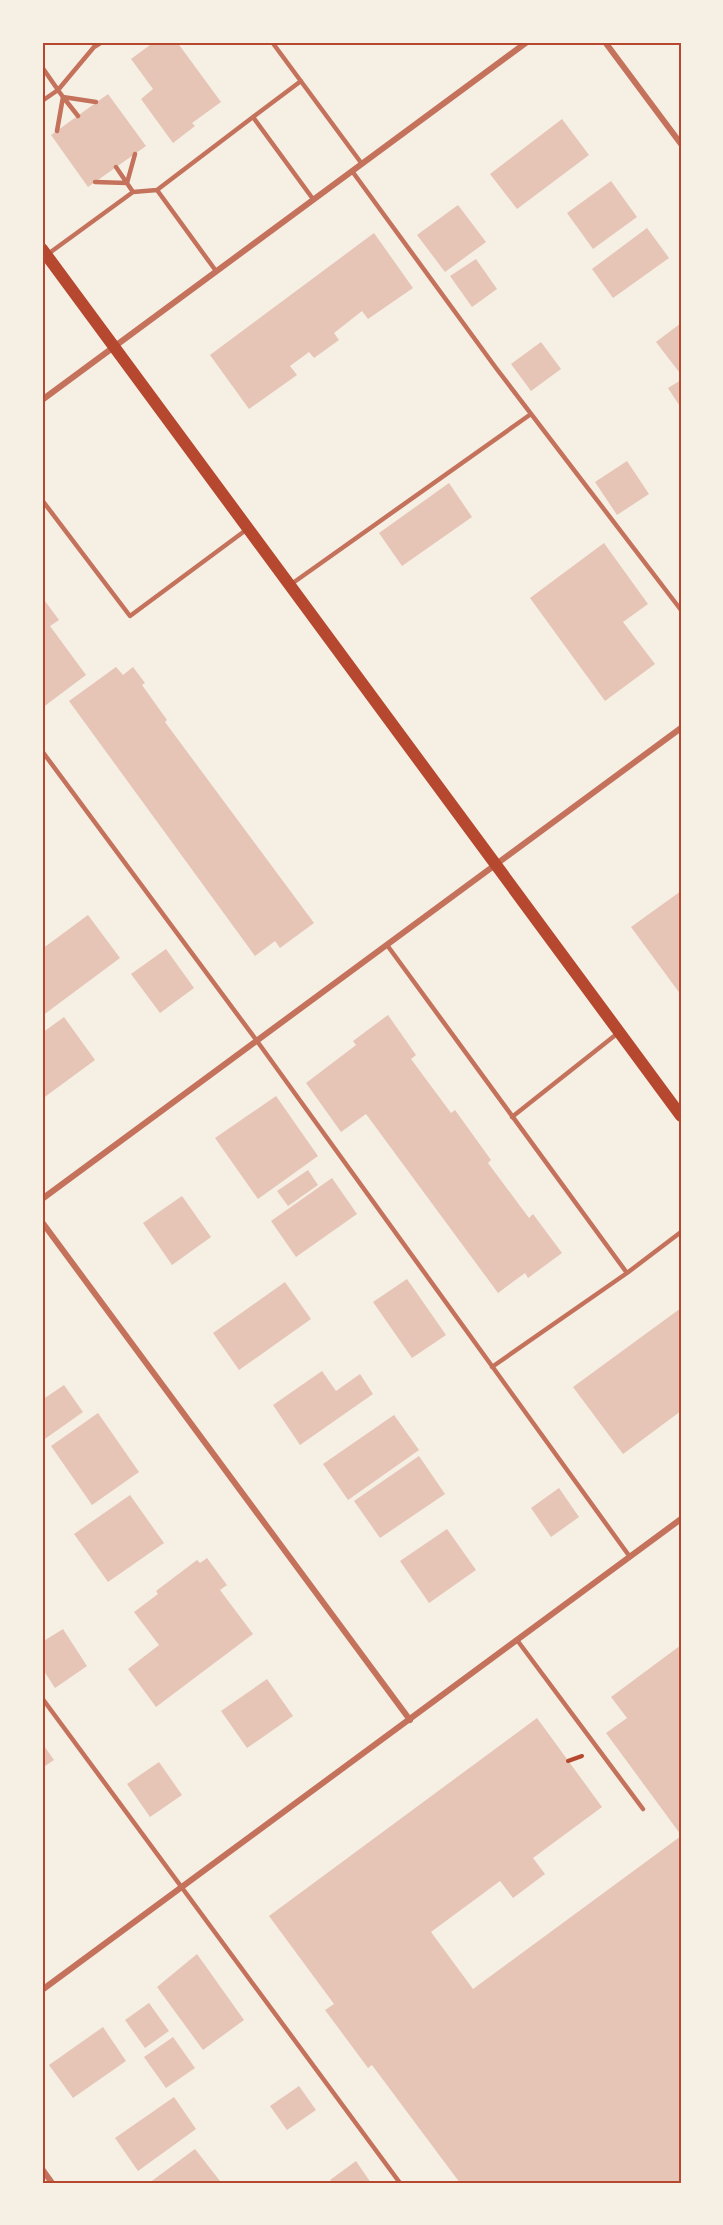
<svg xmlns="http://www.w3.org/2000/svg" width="723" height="2225" viewBox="0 0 723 2225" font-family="'Roboto Serif',serif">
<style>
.building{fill:#e6c5b7}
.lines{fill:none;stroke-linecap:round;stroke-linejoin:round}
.path{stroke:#b5482f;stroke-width:4}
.service{stroke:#c5725c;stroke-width:4.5}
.minor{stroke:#c5725c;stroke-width:6}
.secondary{stroke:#b5482f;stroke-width:12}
.neatline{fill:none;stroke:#b5482f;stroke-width:2}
</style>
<rect width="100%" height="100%" fill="#f6efe4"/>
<path class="building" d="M154 42H177L221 102 192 123 195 126 173 143 141 99 153 89 131 59Z
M108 94 146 146 88 187 51 135Z
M562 119 589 155 517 209 490 174Z
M611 181 637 217 593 249 567 213Z
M458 205 486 242 445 272 417 235Z
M647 228 669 258 613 298 592 269Z
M374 233 413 288 368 319 362 311 334 333 339 340 314 358 309 352 290 366 297 375 249 409 210 355Z
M476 259 497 289 472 307 450 276Z
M681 323V370L679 372 656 342Z
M541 342 561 369 531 391 511 364Z
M681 380V408L668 388Z
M627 461 649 494 617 515 595 482Z
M449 483 472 517 402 566 379 533Z
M604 543 648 604 623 622 655 664 605 701 530 598Z
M42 597 59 620 50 626 86 675 42 708Z
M116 667 123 675 133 667 145 683 142 685 167 720 165 722 314 923 280 948 275 941 255 956 69 701Z
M681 891V995L631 927Z
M88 915 120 958 42 1016V949Z
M166 949 194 988 160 1013 131 974Z
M388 1015 416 1055 411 1059 451 1113 455 1110 491 1160 488 1163 529 1218 533 1214 562 1253 528 1278 525 1273 498 1293 366 1114 341 1132 306 1083 356 1045 353 1041Z
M64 1017 95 1060 42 1099V1033Z
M276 1096 318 1156 258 1199 215 1138Z
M308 1170 318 1185 288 1206 277 1191Z
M332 1178 357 1214 296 1257 271 1221Z
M182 1196 211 1237 172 1265 143 1223Z
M407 1279 446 1335 412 1358 373 1302Z
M285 1282 311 1319 239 1370 213 1333Z
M681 1308V1411L623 1454 573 1387Z
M322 1371 336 1391 360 1374 373 1394 300 1445 273 1405Z
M64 1385 83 1412 42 1441V1400Z
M98 1413 139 1472 92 1505 51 1446Z
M394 1415 419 1450 348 1500 323 1464Z
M419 1456 445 1494 380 1538 354 1501Z
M559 1488 579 1517 551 1537 531 1508Z
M130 1495 164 1543 108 1582 74 1534Z
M447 1529 476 1570 429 1603 400 1561Z
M207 1558 227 1585 220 1590 253 1634 156 1707 128 1669 159 1645 134 1612 158 1594 156 1591 197 1560 200 1563Z
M63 1629 87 1666 55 1688 42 1668V1642Z
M681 1645V1835L606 1733 627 1718 611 1697Z
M267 1679 293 1716 247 1748 221 1711Z
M537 1718 602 1807 533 1858 545 1874 513 1898 500 1881 431 1932 473 1989 681 1836V2183H460L372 2065 368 2068 325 2010 334 2004 269 1916Z
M42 1743 54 1760 42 1768Z
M159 1762 182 1795 150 1817 127 1784Z
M197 1954 244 2020 203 2050 157 1987Z
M149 2003 169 2031 145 2048 125 2020Z
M103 2027 126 2061 73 2098 49 2065Z
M173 2037 195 2068 166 2088 144 2057Z
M299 2086 316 2110 287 2130 270 2106Z
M174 2097 196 2129 138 2171 115 2138Z
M195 2149 220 2181 217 2183H149Z
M356 2161 371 2183H332L330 2180Z"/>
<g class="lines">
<path class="path" d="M568 1761 582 1756"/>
<path class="service" d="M272 42 362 164
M42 67 58 90 94 47 102 42
M42 101 58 90 63 97 57 131
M78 116 63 97 96 102
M253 117 301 81
M116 167 133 192
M352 171 496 368 681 610
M95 182 127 183 135 154
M157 190 216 271
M48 254 133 192 157 190 253 117 313 199
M42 500 130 616 246 530
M290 585 531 414
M42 751 257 1041 630 1557
M387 945 627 1273 492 1367
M512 1117 618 1033
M627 1273 681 1232
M517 1640 643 1809
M42 1698 400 2183"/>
<path class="minor" d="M605 42 681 144
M42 400 527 42
M42 1199 681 728
M42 1222 410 1720
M42 1990 681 1519
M42 2169 52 2183"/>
<path class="secondary" d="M42 249 681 1116"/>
</g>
<rect width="723" height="2225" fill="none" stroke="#f6efe4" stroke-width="87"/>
<rect x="44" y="44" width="636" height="2138" class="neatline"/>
</svg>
